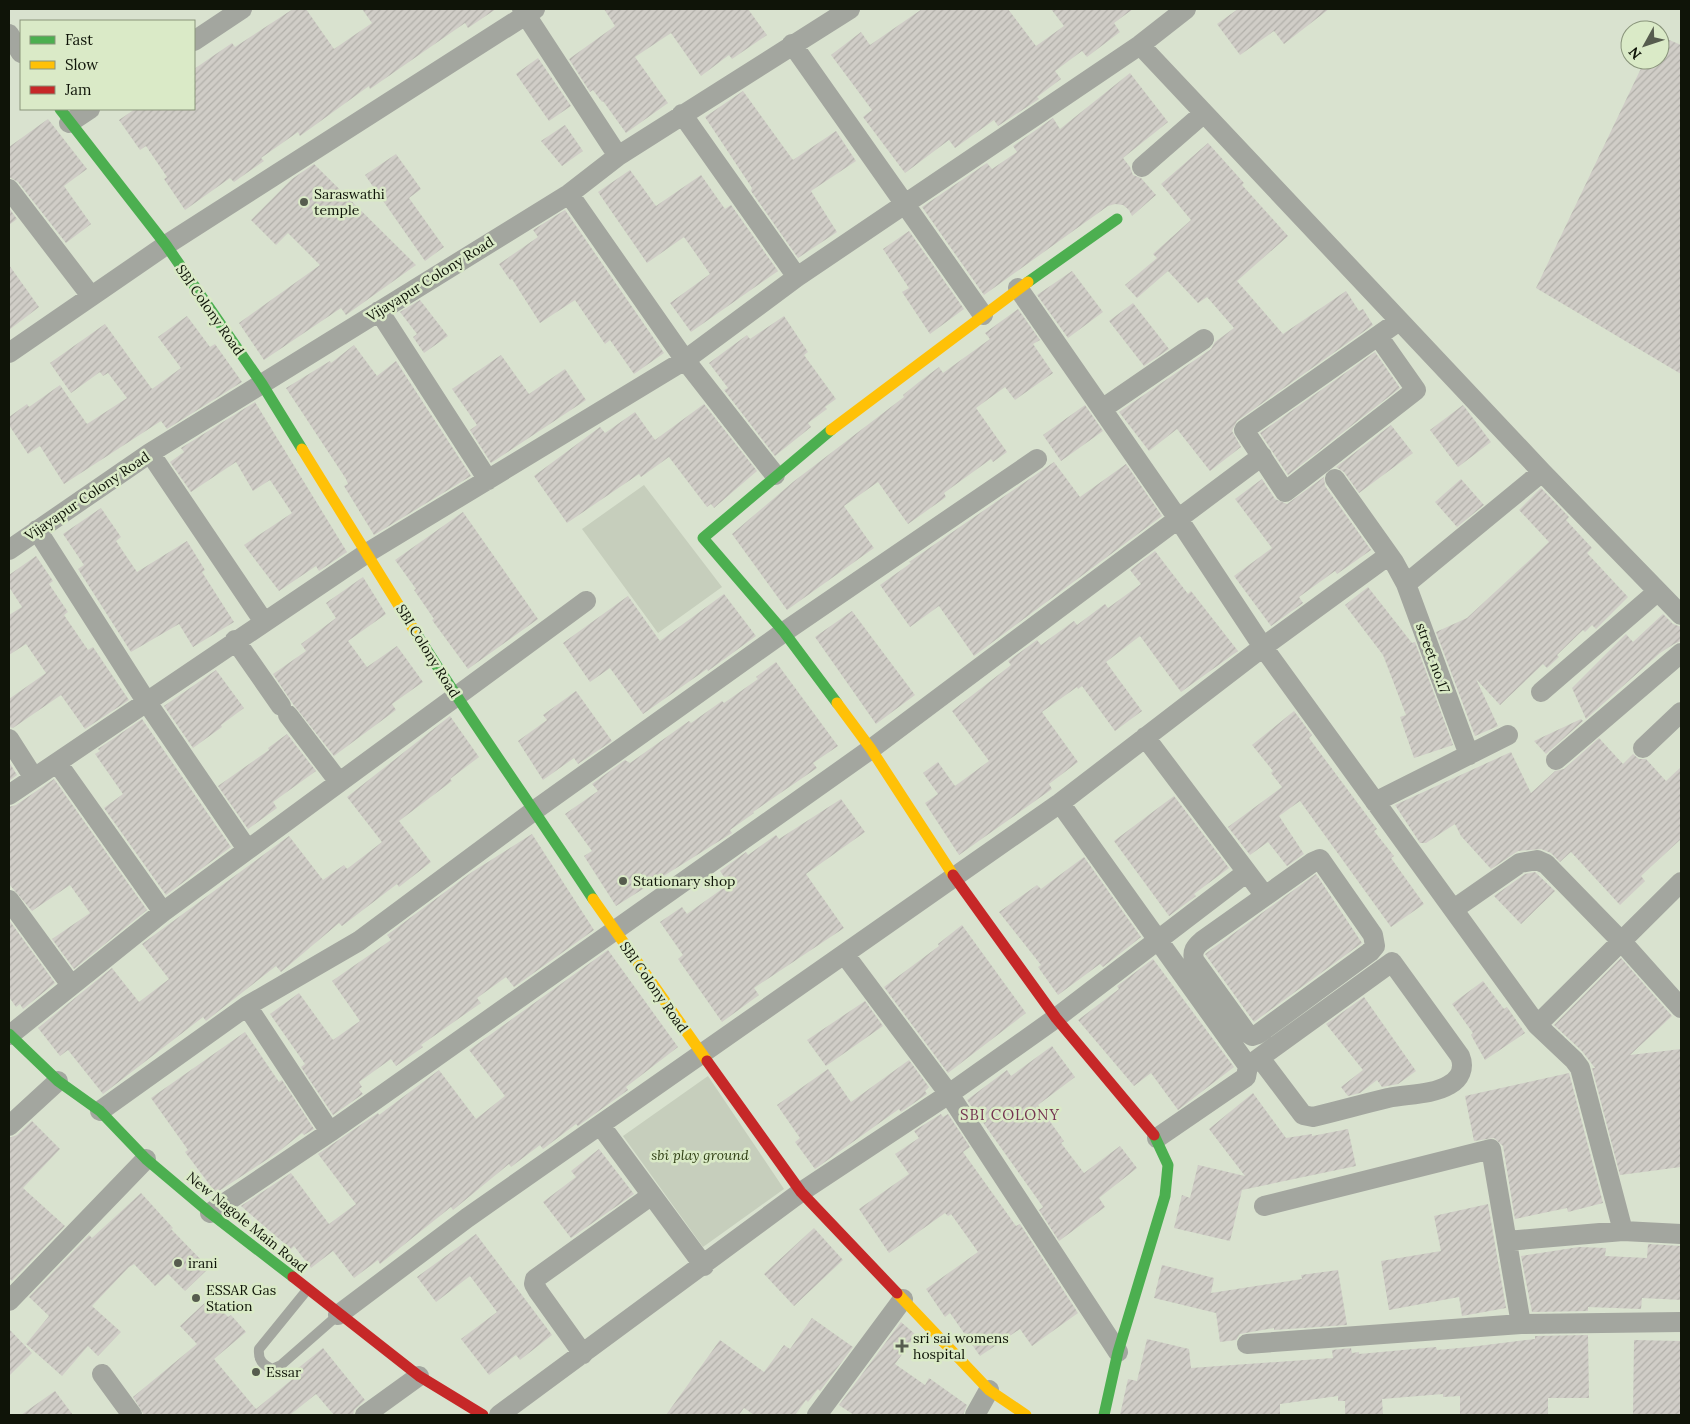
<svg xmlns="http://www.w3.org/2000/svg" width="1690" height="1424" viewBox="0 0 1690 1424" font-family="Lora,serif">
<style>
.green{fill:#c6cebc}
.building{fill:url(#building-hatch)}
.lines{fill:none;stroke-linecap:round;stroke-linejoin:round}
.lane{stroke:#a3a69f;stroke-width:10}
.street{stroke:#a3a69f;stroke-width:20}
.fast{stroke:#4caf50;stroke-width:11}
.slow{stroke:#ffc107;stroke-width:11}
.jam{stroke:#c62828;stroke-width:11}
.poi-dot{fill:#565c4e;stroke:#daeac7;stroke-width:2}
.labels{text-anchor:middle;dominant-baseline:central;stroke-width:5;stroke-linejoin:round;paint-order:stroke}
.poi-label{font-size:14px;fill:#0f1408;stroke:#daeac7;text-anchor:start}
.street-label{font-size:14px;fill:#0f1408;stroke:#daeac7}
.park-label{font-size:14px;font-style:italic;fill:#314115;stroke:#daeac7}
.neighbourhood-label{font-size:15px;letter-spacing:1px;fill:#753351;stroke:#daeac7}
</style>
<defs>
<pattern id="building-hatch" width="6" height="6" patternUnits="userSpaceOnUse" patternTransform="scale(1.25)"><rect width="6" height="6" fill="#d0cdc7"/><path d="M-1 1l2-2M0 6l6-6M5 7l2-2" fill="none" stroke="#b1afa9"/></pattern>
</defs>
<rect width="100%" height="100%" fill="#d9e2cf"/>
<path class="green" d="M644 485 722 587 658 633 582 529Z
M708 1076 784 1189 703 1247 623 1136Z"/>
<path class="building" d="M293 9H306L334 49 372 23 362 9H496L468 28 465 23 370 89 369 86 300 136 298 132 261 158 264 161 234 182 230 178 185 210 164 179 167 177 146 146 140 150 119 120 135 109H194V69L232 43 235 47Z
M604 9H748L767 35 732 59 729 55 701 76 671 33 635 57 668 103 626 133 603 101 602 102 593 90 590 92 569 59 615 26Z
M922 9H1008L1036 46 1064 26 1051 9H1133L1114 23 1120 32 1087 57 1082 51 1055 71 1061 79 1037 97 1039 99 998 126 994 120 955 148 949 140 905 173 863 117 872 110 831 55 861 32 870 45Z
M1238 9H1329L1284 44 1274 31 1240 55 1217 24Z
M1660 36 1681 45V374L1536 288 1645 60H1660Z
M538 58 571 106 549 121 516 74Z
M1130 73 1168 122 1123 158 1130 167 1133 175 1141 178 1156 195 1132 216 1129 210 1123 205 1115 204 1108 206 984 295 922 207 987 163 992 169 1017 152 1013 146 1053 118 1060 129Z
M743 91 793 160 836 131 856 161 811 191 837 232 798 258 751 191 752 188 705 117Z
M48 119 87 169 64 186 91 224 66 243 18 182 9 177V147Z
M565 125 583 151 562 166 541 141Z
M1208 143 1244 183 1242 185 1288 236 1237 281 1283 334 1346 291 1359 311 1363 309 1373 325 1237 421 1232 431 1241 447 1210 471 1177 429 1149 451 1119 412 1211 349 1215 342 1234 328 1207 297 1198 303 1168 271 1137 298 1125 285 1157 258 1153 254 1191 220 1161 184Z
M396 154 421 189 409 198 444 247 425 261 365 175Z
M314 164 416 265 346 315 341 308 264 360 239 323 320 265 288 233 276 245 251 220 292 179Z
M630 170 656 206 701 175 725 209 731 205 778 271 691 332 670 303 710 274 684 237 647 263 598 192Z
M9 208 17 219 9 225Z
M565 210 664 353 634 374 610 340 605 344 575 300 540 323 512 279 510 280 499 264 538 237 533 230Z
M909 231 964 309 930 334 902 292 909 288 883 249Z
M9 265 39 307 9 330Z
M1072 271 1103 312 1068 338 1037 295Z
M420 300 448 336 424 353 413 337 417 334 400 312Z
M1133 303 1169 349 1144 366 1109 321Z
M1018 309 1040 340 1033 344 1053 373 1015 400 1005 387 976 408 1007 452 993 462 991 459 944 493 946 497 908 524 878 482 844 506 874 548 787 610 732 534 793 482 904 397 903 395 919 382 939 367 943 373 990 339 985 333Z
M187 316 210 347 215 344 242 382 167 429 161 421 64 484 40 446 28 454 9 425V417L27 404 29 407 60 385 87 424 127 398 108 373 103 376 100 372 71 393 50 363 105 324 152 389 181 368 158 337Z
M784 316 808 352 804 355 836 399 825 407 827 409 808 423 811 427 775 456 724 390 728 388 709 363 747 335 750 339Z
M354 345 377 376 396 361 471 476 374 535 344 486 348 484 346 479 286 388 330 361 331 363Z
M1375 352 1400 388 1288 475 1260 433Z
M501 355 529 394 565 369 586 400 491 463 470 430 477 425 452 389Z
M255 402 347 552 319 571 316 566 279 591 244 545 292 513 270 480 253 491 236 462 191 492 170 462 184 452 181 448Z
M704 404 757 471 714 508 711 504 707 507 669 457 641 477 639 474 567 523 534 476 600 427 605 433 635 412 655 440Z
M1085 405 1103 431 1061 461 1043 435Z
M1463 405 1491 442 1458 467 1430 430Z
M1391 425 1413 453 1359 493 1344 472 1336 467Z
M1054 462 1080 497 1126 464 1162 516 974 656 939 606 910 627 880 585 911 563 909 562Z
M1324 477 1325 486 1371 550 1337 574 1335 571 1299 597 1303 603 1271 626 1234 576 1272 548 1235 499 1262 479 1275 499 1287 504Z
M1461 479 1484 505 1457 527 1435 502Z
M1541 488 1569 517 1566 520 1592 548 1587 553 1628 597 1596 629 1592 625 1585 632 1583 630 1557 655 1559 657 1547 668 1543 664 1500 705 1476 679 1498 726 1475 736 1436 632 1467 618 1549 542 1519 510Z
M101 508 121 537 116 541 137 572 187 541 205 570 202 572 234 622 193 647 179 624 131 652 78 569 84 565 63 534Z
M463 512 538 619 468 669 432 620 434 619 414 590 416 589 395 560Z
M1155 551 1188 594 1191 591 1238 651 1181 692 1140 636 1106 662 1142 711 1115 731 1082 686 1078 689 1077 687 1042 712 1078 762 1049 784 1052 789 959 855 925 803 938 794 923 773 938 762 955 786 989 761 952 711 1011 665 1008 661 1037 640 1041 645 1074 621 1077 625 1105 604 1108 608 1141 584 1130 570Z
M36 556 53 581 49 584 68 612 64 615 88 650 93 647 129 700 85 729 61 695 13 728 9 727V699L46 673 26 644 9 655V615L22 607 9 587V575Z
M363 577 386 614 348 641 367 667 397 646 423 682 392 704 396 710 334 756 293 704 273 674 306 651 301 644 336 618 326 603Z
M1368 587 1412 643 1415 642 1453 745 1414 758 1400 717 1406 715 1383 655 1345 605Z
M724 594 756 636 708 671 707 669 643 714 610 668 590 682 563 643 628 596 660 641Z
M852 611 915 695 876 724 815 637Z
M1663 614 1673 624 1681 627V641L1674 644 1660 653 1586 719 1572 688 1626 634 1633 642Z
M776 662 838 746 813 763 817 768 753 812 754 813 730 830 732 833 616 906 584 856 592 851 565 814 598 791 592 784 625 760 630 763 689 721 691 723 722 701 724 703 758 679 756 677Z
M216 670 244 708 221 725 222 727 193 748 164 706Z
M576 691 612 741 578 764 574 758 543 780 518 741 547 720 543 715Z
M1294 711 1312 735 1309 738 1377 829 1374 831 1394 856 1391 858 1424 904 1391 927 1300 801 1279 816 1304 854 1287 866 1268 842 1250 855 1228 827 1282 787 1271 773 1273 771 1252 745Z
M450 716 479 757 450 779 452 781 399 821 431 862 399 887 397 884 342 926 339 923 281 972 276 966 206 1021 203 1017 103 1094 68 1050 60 1056 38 1028 112 968 139 1002 169 979 142 944 289 836 323 880 344 865 347 869 382 842 347 797Z
M142 719 231 847 166 895 104 808 123 794 95 754 100 751 98 749Z
M1581 719 1583 721 1546 754 1534 741Z
M287 734 316 771 273 802 277 808 248 829 218 786 269 750 268 748Z
M1599 738 1623 764 1633 754 1639 759H1646L1666 781 1681 767V839L1641 876 1645 881 1620 905 1571 852 1560 862 1551 853 1541 849 1518 851 1491 869 1461 836 1455 824 1426 843H1420L1395 805 1511 752 1531 793 1555 771 1564 769Z
M9 762 17 775 9 781Z
M54 779 147 910 74 969 52 939 90 913 70 885 32 911 9 884V807L16 805Z
M1174 796 1229 868 1194 894 1196 896 1169 916 1114 841Z
M841 799 865 832 806 874 844 928 754 988 759 995 722 1022 678 959 683 955 660 922 682 907 687 914 729 884 720 871 746 852 748 855 776 835 779 839Z
M532 834 594 930 514 987 506 977 477 998 481 1003 421 1045 423 1047 396 1066 391 1059 359 1082 362 1087 359 1089 363 1094 333 1115 301 1067 305 1064 270 1014 299 993 333 1040 360 1021 332 981 391 940 387 935 472 872Z
M1084 857 1141 937 1103 967 1100 964 1058 995 1038 967 1041 965 999 912 1037 885 1041 889Z
M1535 872 1555 891 1521 924 1494 896 1525 874Z
M1316 874 1362 943 1254 1022 1205 954Z
M9 920 55 983 23 1009 20 1004 16 1007 9 997Z
M962 925 1026 1013 948 1073 884 987 939 946 938 944Z
M608 950 678 1047 626 1087 628 1090 578 1126 576 1124 543 1149 540 1145 511 1167 509 1164 453 1210 451 1207 380 1264 378 1260 354 1278 333 1251 311 1268 294 1246 291 1249 241 1206 291 1173 329 1224 356 1204 318 1154 378 1113 379 1115 439 1070 476 1119 505 1096 469 1050Z
M1621 958 1672 1016 1630 1055 1681 1049V1167L1620 1175 1592 1068H1595L1582 1051 1554 1025Z
M1153 959 1234 1067 1178 1110 1151 1073 1134 1086 1078 1020 1119 989 1117 986Z
M1483 981 1504 1009 1507 1007 1525 1033 1485 1060 1471 1035 1473 1033 1452 1004Z
M1364 997 1416 1071 1398 1084 1382 1087 1377 1080 1360 1093 1348 1096 1341 1087 1363 1070 1326 1024Z
M865 1001 883 1026 826 1066 807 1040Z
M245 1032 279 1082 282 1080 314 1129 304 1135 302 1133 277 1153 216 1193 185 1152 188 1150 151 1098Z
M1052 1046 1075 1077 1038 1105 1064 1141 1061 1143 1084 1173 1120 1146 1137 1168 1099 1198 1105 1207 1059 1241 1039 1210 1043 1207 967 1100 1007 1070 1011 1076Z
M909 1060 929 1087 925 1091 927 1094 901 1112 899 1109 815 1169 795 1142 800 1138 777 1105 828 1069 851 1102Z
M1569 1073 1603 1203 1568 1212 1567 1208 1515 1219 1503 1146 1494 1138 1474 1141 1465 1096Z
M1253 1093 1286 1138 1312 1134V1136L1348 1129 1356 1166 1242 1190 1230 1241 1174 1228 1182 1195 1190 1198 1198 1165 1245 1176 1209 1129Z
M941 1114 943 1117 948 1114 970 1147 963 1152 1016 1226 1020 1224 1078 1313 1032 1346 1020 1329 980 1356 950 1313 945 1317 926 1289 978 1252 951 1214 948 1216 945 1213 889 1253 859 1209 909 1174 895 1154 919 1138 914 1131Z
M32 1121 60 1149 23 1188 65 1226 12 1281 9 1278V1138L17 1135Z
M599 1149 634 1194 571 1238 543 1202 576 1177 571 1171Z
M141 1193 173 1228 171 1229 209 1268 185 1291 168 1274 155 1286 134 1264 129 1267 92 1306 121 1332 98 1356 88 1346 62 1376 26 1344 49 1316 29 1297 89 1235 92 1238Z
M1488 1204 1506 1308 1462 1316 1459 1297 1389 1310 1381 1261 1441 1251 1434 1216Z
M814 1228 843 1260 794 1306 764 1274Z
M476 1234 552 1335 520 1360 516 1355 489 1375 461 1339 497 1312 470 1276 436 1302 417 1277Z
M1648 1244 1681 1246V1300L1642 1298 1641 1309 1588 1307V1311L1532 1312 1521 1256 1579 1247 1606 1248 1605 1256 1647 1258Z
M1162 1265 1214 1278 1211 1293 1302 1279 1301 1275 1338 1270 1347 1325 1274 1330V1328L1240 1334 1236 1340 1220 1342 1216 1313 1154 1298Z
M210 1298 228 1317 231 1315 246 1332 214 1359 256 1409 300 1373 297 1369 323 1348 365 1400 354 1410 353 1415H334L316 1394 290 1415H144L133 1397 197 1344 180 1326Z
M812 1318 853 1347 820 1391 818 1389 808 1402 806 1400 795 1415H754L744 1408 739 1415H666L720 1340 764 1372 784 1345 790 1349Z
M901 1322 916 1335 895 1364 925 1385 929 1378 967 1405 963 1415H854L839 1405Z
M9 1329 32 1353 9 1376Z
M1588 1335 1589 1398H1548V1415H1460V1396L1443 1397V1394L1382 1399 1383 1415H1345V1401H1338V1396L1280 1404V1415H1120L1128 1379 1137 1381 1147 1339 1189 1349 1191 1368 1333 1358 1332 1350 1351 1348 1352 1353 1359 1352V1354L1436 1347 1437 1350 1470 1347 1535 1339V1336Z
M1634 1340 1681 1341V1415H1633Z
M55 1391 73 1415H21Z"/>
<g class="lines">
<path class="lane" d="M307 1290 259 1349C258 1360 262 1364 272 1369L281 1365 338 1315"/>
<path class="street" d="M522 9 618 156
M9 34 21 53
M194 41 242 9
M792 44 983 315
M1140 45 1542 472 1681 615
M682 114 797 277
M69 123 90 109
M1142 167 1204 113
M9 189 91 296
M569 194 685 360 775 475
M1018 288 1179 520 1263 647 1537 1025 1574 1060 1580 1068 1623 1231
M379 311 488 480
M1378 336 1416 390 1285 492 1244 430 1399 321
M9 353 166 245 535 9
M1102 409 1204 339
M150 453 264 622
M1335 479 1394 562 1406 584 1469 755
M37 530 146 701 247 849
M9 550 150 453 569 194 618 156 850 9
M1406 584 1542 472
M235 640 281 706
M1541 692 1657 592
M288 715 339 782
M1145 737 1265 896
M9 739 34 778
M1643 748 1681 712
M1556 760 1681 653
M58 764 163 912
M9 795 367 553 685 360 797 277 1140 45 1186 9
M1375 802 1508 735
M1060 803 1248 1066 1246 1077 1157 1138
M1320 859 1373 935 1375 946 1370 952 1258 1034 1252 1036 1246 1032 1194 960C1192 951 1195 947 1202 941L1313 862Z
M9 900 71 985
M1454 909 1520 863 1537 860 1546 864 1622 942 1681 1008
M845 955 949 1094 1118 1352
M247 1006 330 1132
M1537 1025 1681 882
M10 1035 163 912 586 601
M1248 1066 1392 962 1460 1056C1465 1068 1460 1079 1449 1085 1432 1095 1407 1094 1388 1098 1363 1104 1338 1111 1313 1117L1303 1115 1260 1058
M100 1111 247 1006 359 941 535 810 784 632 1037 459
M9 1126 58 1081
M601 1126 704 1266
M1264 1206 1491 1149 1521 1324
M210 1213 330 1132 871 749 1262 456
M1507 1241 1623 1231 1681 1234
M9 1301 146 1159
M338 1315 467 1218 1060 803 1263 647 1389 555
M1247 1344 1521 1324 1681 1322
M583 1354 538 1291 534 1284 535 1279 652 1195
M102 1374 132 1415
M365 1415 419 1376
M499 1415 801 1192 949 1094 1056 1018 1247 872
M817 1415 903 1299
M975 1415 989 1390"/>
<path class="fast" d="M60 109 166 245 262 384 302 449
M1028 282 1117 219
M831 430 703 538 784 632 837 703
M414 630C471 721 534 809 593 899
M9 1034 58 1081 100 1111 146 1159 210 1213 293 1277
M1104 1415 1118 1352 1165 1196 1168 1165 1154 1135"/>
<path class="slow" d="M831 430 1028 282
M302 449 414 630
M837 703 871 749 953 875
M593 899 707 1061
M897 1293 989 1390 1026 1415"/>
<path class="jam" d="M953 875 1056 1018 1154 1135
M707 1061 801 1192 897 1293
M293 1277 419 1376 483 1415"/>
</g>
<g class="poi-dot">
<circle cx="304" cy="202" r="5"/>
<circle cx="623" cy="881" r="5"/>
<circle cx="178" cy="1263" r="5"/>
<circle cx="196" cy="1298" r="5"/>
<path d="M899.5 1338.5h5v5h5v5h-5v5h-5v-5h-5v-5h5z"/>
<circle cx="256" cy="1372" r="5"/>
</g>
<g class="labels">
<g class="poi-label">
<text x="314" y="194">Saraswathi<tspan x="314" dy="16">temple</tspan></text>
<text x="633" y="881">Stationary shop</text>
<text x="188" y="1263">irani</text>
<text x="206" y="1290">ESSAR Gas<tspan x="206" dy="16">Station</tspan></text>
<text x="913" y="1338">sri sai womens<tspan x="913" dy="16">hospital</tspan></text>
<text x="266" y="1372">Essar</text>
</g>
<g class="street-label">
<text transform="translate(430 279) rotate(-32)">Vijayapur Colony Road</text>
<text transform="translate(210 310) rotate(55)">SBI Colony Road</text>
<text transform="translate(87 496) rotate(-34)">Vijayapur Colony Road</text>
<text transform="translate(428 651) rotate(58)">SBI Colony Road</text>
<text transform="translate(1433 658) rotate(70)">street no.17</text>
<text transform="translate(654 987) rotate(55)">SBI Colony Road</text>
<text transform="translate(247 1222) rotate(39)">New Nagole Main Road</text>
</g>
<g class="park-label">
<text x="700" y="1155">sbi play ground</text>
</g>
<g class="neighbourhood-label">
<text x="1010" y="1114">SBI COLONY</text>
</g>
</g>
<rect width="1690" height="1424" fill="none" stroke="#0f1408" stroke-width="20"/>
<rect x="20" y="20" width="175" height="90" fill="#daeac7" stroke="#89947b"/>
<rect x="30" y="36" width="25" height="8" fill="#4caf50" stroke="#89947b"/>
<text x="65" y="45" font-size="15" fill="#0f1408">Fast</text>
<rect x="30" y="61" width="25" height="8" fill="#ffc107" stroke="#89947b"/>
<text x="65" y="70" font-size="15" fill="#0f1408">Slow</text>
<rect x="30" y="86" width="25" height="8" fill="#c62828" stroke="#89947b"/>
<text x="65" y="95" font-size="15" fill="#0f1408">Jam</text>
<g transform="translate(1645 45) rotate(230)"><circle r="24" fill="#daeac7" stroke="#89947b"/>
<path d="M0-4L9 19L0 12L-9 19Z" fill="#565c4e"/>
<text y="-8" font-size="14" font-weight="bold" text-anchor="middle" fill="#0f1408">N</text>
</g>
</svg>
